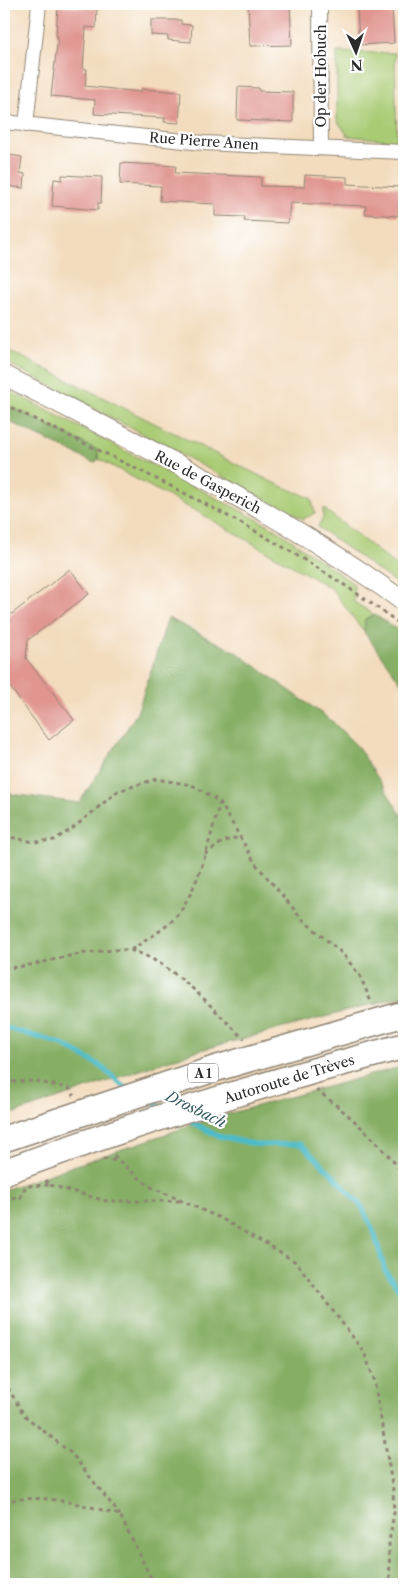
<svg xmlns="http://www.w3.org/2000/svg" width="408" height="1588" viewBox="0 0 408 1588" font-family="'Libre Caslon Text',serif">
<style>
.green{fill:#a9cb73;stroke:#6a7b4f}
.forest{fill:#86af65;stroke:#586d48}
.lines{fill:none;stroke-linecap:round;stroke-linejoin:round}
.stream{stroke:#4dbbc7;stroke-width:5}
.building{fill:#e0958f}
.minor-casing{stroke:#8f8474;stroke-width:16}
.secondary-casing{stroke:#8f8474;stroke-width:21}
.path{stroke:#8f8474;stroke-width:3;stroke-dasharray:4 4;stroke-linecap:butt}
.minor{stroke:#fff;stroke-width:14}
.secondary{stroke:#fff;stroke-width:19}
.motorway-bridge-casing{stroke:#8f8474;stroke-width:28;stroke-linecap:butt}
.motorway-bridge{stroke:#fff;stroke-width:25}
.labels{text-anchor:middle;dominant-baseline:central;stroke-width:4.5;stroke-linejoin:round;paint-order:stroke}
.shield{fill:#fff;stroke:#6b6b6b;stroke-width:1}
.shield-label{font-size:12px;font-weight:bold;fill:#2b2b2b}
.street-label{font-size:14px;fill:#2b2b2b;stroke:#fff}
.water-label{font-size:15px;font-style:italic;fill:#375d62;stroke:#fff}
</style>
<rect width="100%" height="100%" fill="#fff"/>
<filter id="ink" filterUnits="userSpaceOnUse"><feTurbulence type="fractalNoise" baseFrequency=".02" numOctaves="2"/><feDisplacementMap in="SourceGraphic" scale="10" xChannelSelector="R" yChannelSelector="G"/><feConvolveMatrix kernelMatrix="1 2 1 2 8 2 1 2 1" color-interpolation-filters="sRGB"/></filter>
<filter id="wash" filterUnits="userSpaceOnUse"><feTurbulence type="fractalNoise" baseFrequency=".0096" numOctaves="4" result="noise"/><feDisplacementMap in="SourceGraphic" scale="20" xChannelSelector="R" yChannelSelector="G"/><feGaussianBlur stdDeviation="1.12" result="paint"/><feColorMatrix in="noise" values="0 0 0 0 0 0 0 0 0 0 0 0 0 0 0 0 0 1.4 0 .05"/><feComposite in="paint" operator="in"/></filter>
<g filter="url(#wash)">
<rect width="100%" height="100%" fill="#f3dcbd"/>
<path class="green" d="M337 52 395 53 397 141 348 136 337 120Z
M4 348 272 482 311 498 315 513 303 519 4 361Z
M4 388 274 528 354 584V602L375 615 365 619 364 632 331 588 203 515 99 459 97 450 4 404Z
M323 508 404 572V589L318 527 323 517Z"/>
<path class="forest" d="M4 404 97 450 99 459 94 463 4 419Z
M375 615 404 634V687L364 632 365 619Z
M168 618 236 652 332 721 358 747 404 819V996L193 1052 4 1117V793L79 803 137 713Z
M404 1066V1584H4V1190L209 1119Z"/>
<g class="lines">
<path class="stream" d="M4 1027 61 1044 99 1065 127 1089
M148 1099 165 1108
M186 1119 218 1136 259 1145 301 1144 332 1174 362 1207 374 1232 385 1270 404 1296"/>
</g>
<g id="blocks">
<path class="building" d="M248 4H290L292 45 250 46Z
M357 4H392L394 43 359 45Z
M58 6 97 9 96 28 86 27 83 69H87L85 86 141 92V89L181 92 179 123 164 122 165 118 94 114 95 100 51 96 58 36H56Z
M151 20H181V24L192 25 191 42 168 40V36L151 35Z
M238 87 259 88V91L293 92V122L237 120Z
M4 154 22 157 20 173 25 174 24 188 4 186Z
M121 163 176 166 175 173 261 177V186L304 187 305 175 347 177V184L400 187 398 216 365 214 366 206 290 203 288 223 244 221 245 217 215 216V204L160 201 161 186 120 184Z
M62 175 102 177 101 203H98V210L52 206 54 179 62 180Z
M70 569 89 594 28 640 26 658 74 720 49 740 4 679V620Z"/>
</g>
</g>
<g filter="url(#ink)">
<use href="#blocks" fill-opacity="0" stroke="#8f8474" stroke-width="1"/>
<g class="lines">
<defs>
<path id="minor" d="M320 4 321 148
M4 122 203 143 404 152
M26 125 39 4"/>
<path id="secondary" d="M4 375C140 445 280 511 404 602"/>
</defs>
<use href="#minor" class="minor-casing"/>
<use href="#secondary" class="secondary-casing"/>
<path class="path" d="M4 404C140 471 282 535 404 627
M4 836 34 842 54 840 72 829 118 791 156 779 192 785 220 802 255 863 303 920 343 954 360 976 372 1004
M205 854 224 841 240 837
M131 950C144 941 160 932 172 921 199 893 209 839 220 803
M4 968C35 967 64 955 94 952 105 951 122 948 133 951 175 964 213 1009 244 1039
M4 1082 33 1081 69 1088 74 1096
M316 1090C350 1114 378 1142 404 1174
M114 1155 119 1161 149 1186 222 1219 296 1262 364 1352 374 1379 393 1490 394 1513 389 1542 390 1584
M103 1159 119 1161
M50 1185 106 1201H180
M4 1197 20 1198 26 1186 50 1185 44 1179
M4 1381 24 1415 72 1454 120 1515
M4 1502C42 1492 84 1505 120 1515L154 1584"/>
<use href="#minor" class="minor"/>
<use href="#secondary" class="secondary"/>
<defs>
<path id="motorway-bridge" d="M4 1139 214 1069 404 1014
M4 1172C135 1123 269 1082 404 1046"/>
</defs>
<use href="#motorway-bridge" class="motorway-bridge-casing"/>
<use href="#motorway-bridge" class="motorway-bridge"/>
</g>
</g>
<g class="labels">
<rect class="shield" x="188" y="1063.5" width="30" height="19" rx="4"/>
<g class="shield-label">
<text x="203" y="1073">A 1</text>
</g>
<g class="street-label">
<text transform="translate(321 76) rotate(-90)">Op der Hobuch</text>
<text transform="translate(204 141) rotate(4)">Rue Pierre Anen</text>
<text transform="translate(208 482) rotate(28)">Rue de Gasperich</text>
<text transform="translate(289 1079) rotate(-17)">Autoroute de Trèves</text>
</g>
<g class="water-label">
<text transform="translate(196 1109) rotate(26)">Drosbach</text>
</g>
</g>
<rect width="408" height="1588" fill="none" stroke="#fff" stroke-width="20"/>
<g transform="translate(356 52) rotate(177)" stroke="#ffffff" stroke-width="4" paint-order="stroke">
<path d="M0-4L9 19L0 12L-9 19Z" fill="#2b2b2b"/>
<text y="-8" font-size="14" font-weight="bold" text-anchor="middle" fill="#2b2b2b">N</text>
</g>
</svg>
